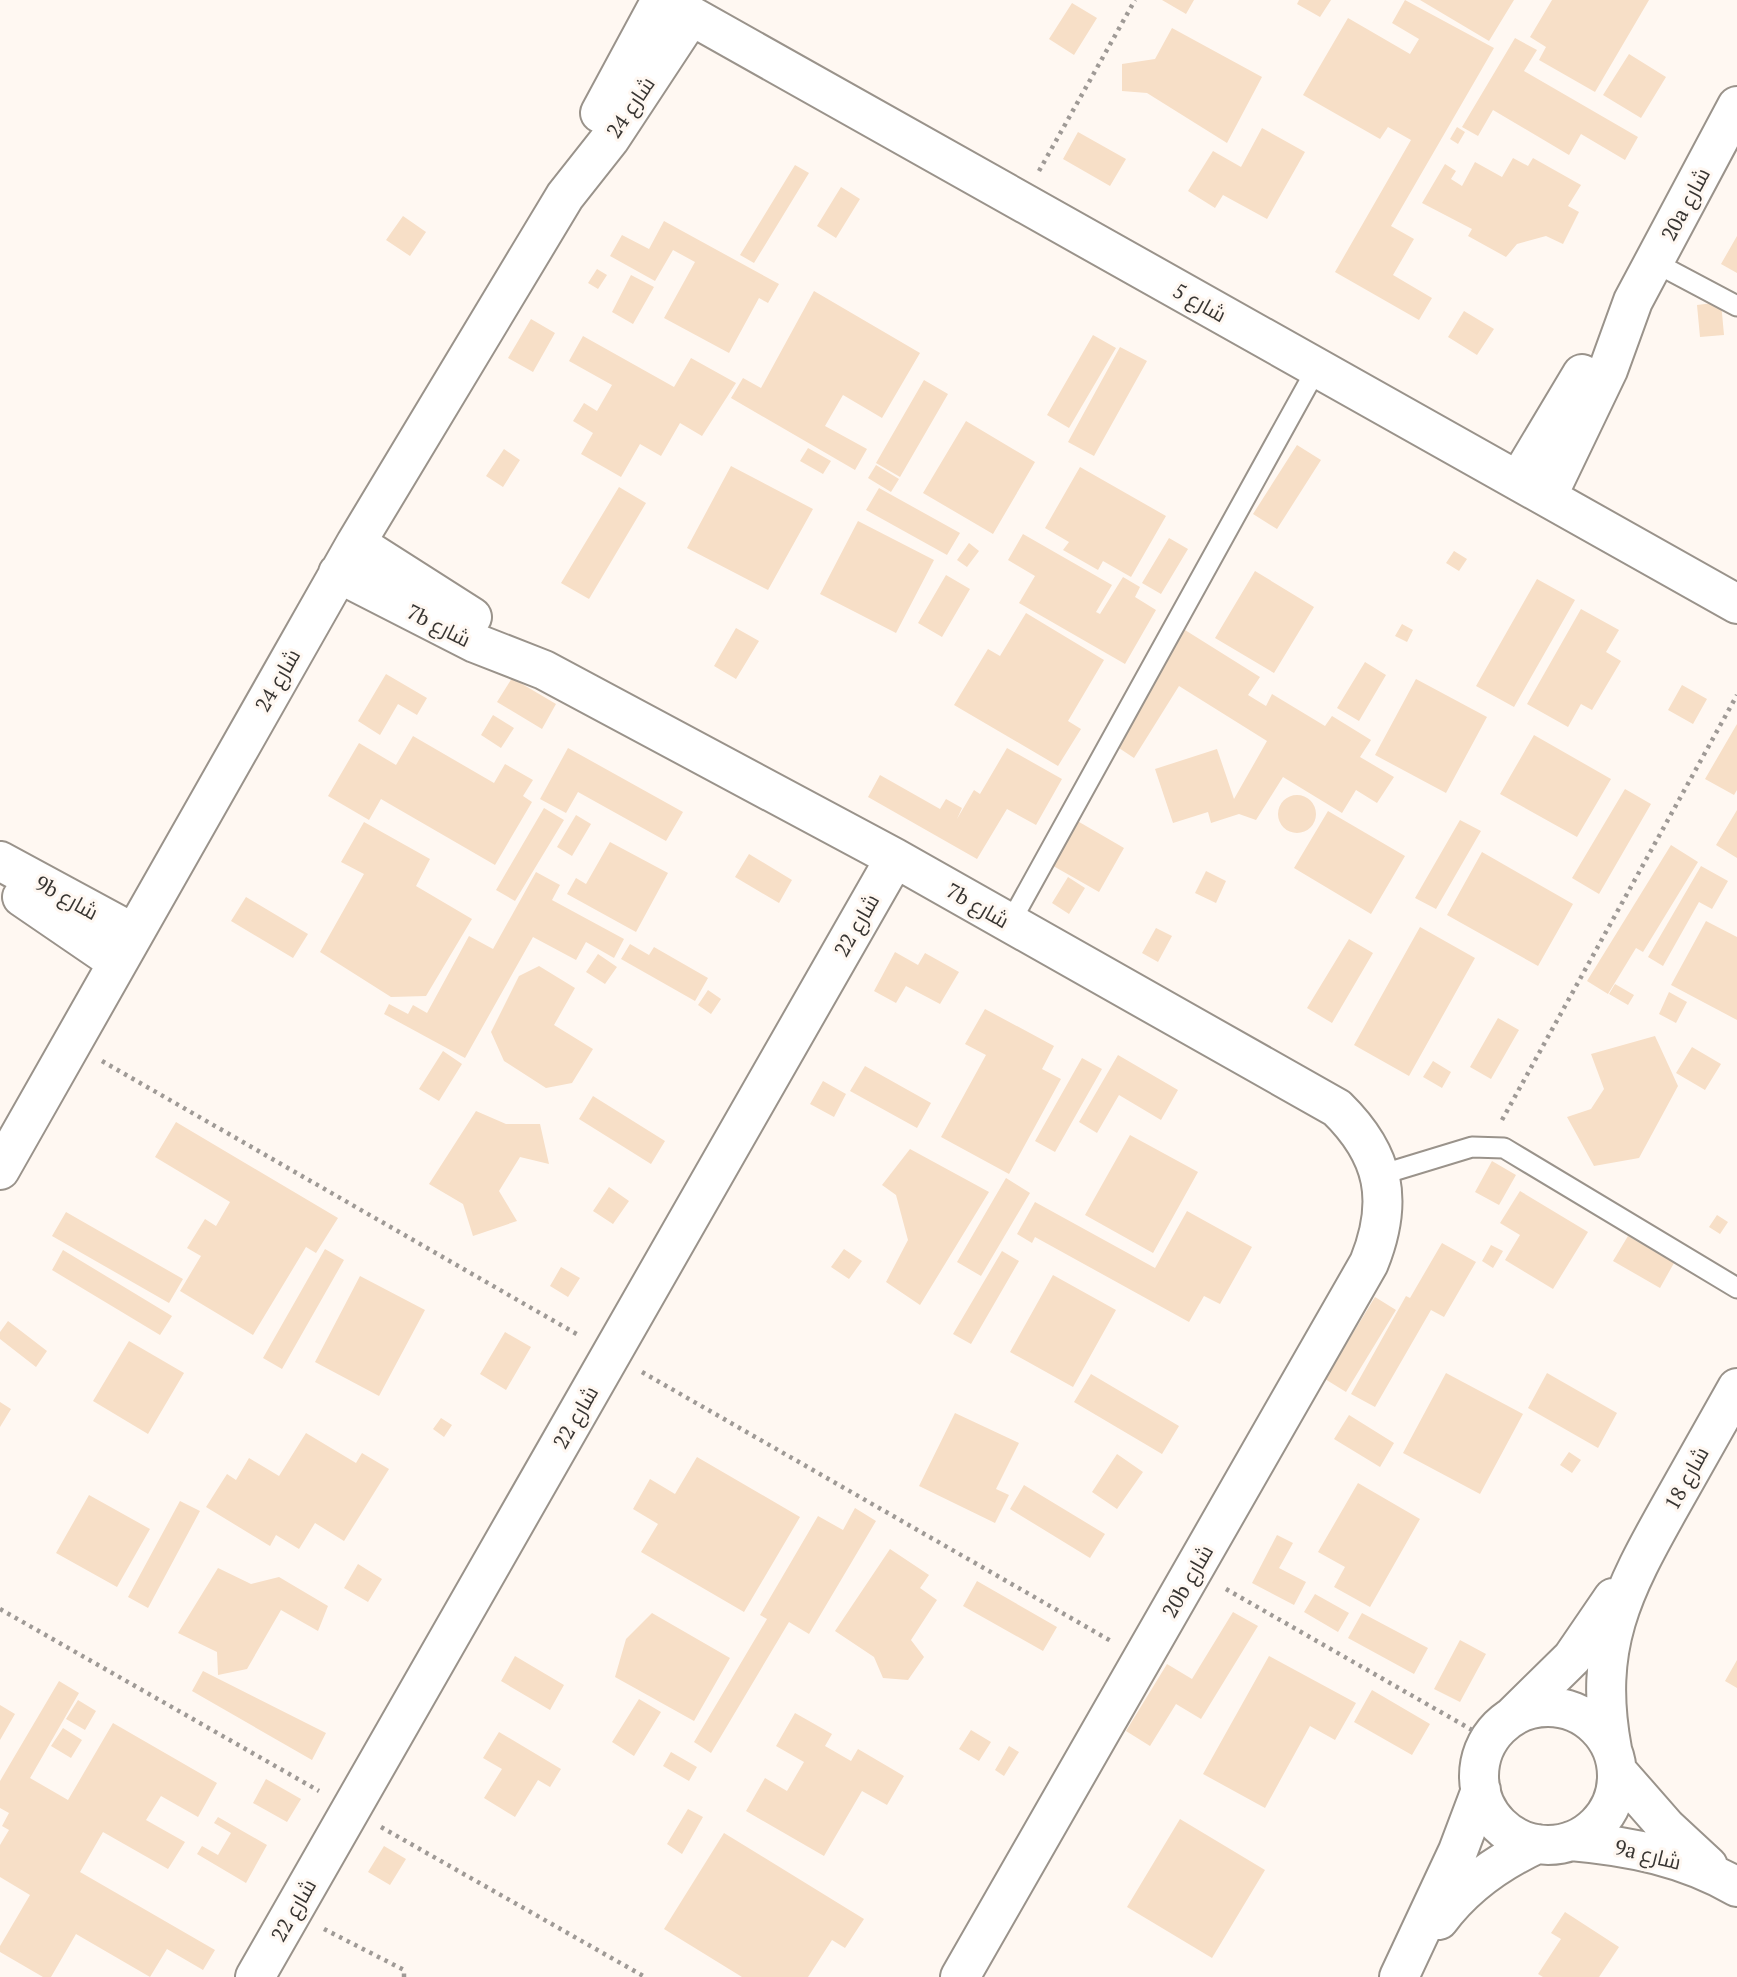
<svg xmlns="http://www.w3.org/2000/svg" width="1737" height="1977" viewBox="0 0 1737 1977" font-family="'PT Serif',Cairo,serif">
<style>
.building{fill:#f7dfc7}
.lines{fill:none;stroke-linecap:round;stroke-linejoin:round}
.lane-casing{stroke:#9a938b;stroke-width:23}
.street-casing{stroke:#9a938b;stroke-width:42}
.path{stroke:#9f9a96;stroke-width:4.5;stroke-dasharray:3.5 5;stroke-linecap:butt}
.lane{stroke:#fff;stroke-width:19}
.street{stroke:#fff;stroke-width:38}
.labels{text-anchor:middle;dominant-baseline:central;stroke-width:6;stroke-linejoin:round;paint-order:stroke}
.street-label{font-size:21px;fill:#383532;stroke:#fff8f2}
</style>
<rect width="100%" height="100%" fill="#fff8f2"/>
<path class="building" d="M1162 0H1194L1186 14Z
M1299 0H1331L1320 17 1297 4Z
M1405 0 1494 48 1391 226 1414 239 1393 275 1432 298 1419 320 1335 272 1411 140 1388 127 1380 139 1303 95 1348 18 1410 54 1419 39 1392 23Z
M1420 0H1514L1489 41Z
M1552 0H1649L1595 92 1539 60 1546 47 1530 37Z
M1072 3 1097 18 1074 55 1049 39Z
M1172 28 1262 77 1227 143 1147 93 1122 91V64L1155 59Z
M1515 38 1537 50 1524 71 1638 137 1625 160 1581 134 1569 155 1493 110 1478 136 1462 127Z
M1629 54 1666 77 1641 118 1603 95Z
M1457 127 1465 132 1458 144 1450 139Z
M1262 128 1305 152 1267 219 1223 195 1215 208 1188 191 1213 151 1241 167Z
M1078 132 1126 159 1110 186 1063 159Z
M1513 158 1528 166 1533 158 1581 185 1568 206 1579 212 1563 244 1546 236 1517 244 1506 257 1468 236 1472 229 1422 203 1445 164 1456 171 1451 179 1462 186 1475 162 1502 177Z
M795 165 809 173 754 263 740 255Z
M841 187 860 199 836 238 817 226Z
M403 216 426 232 410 256 386 240Z
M664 221 779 284 768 303 759 298 729 353 664 318 695 262 673 250 655 281 610 256 622 235 649 249Z
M1737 236V273L1721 264Z
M597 269 607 275 598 289 588 283Z
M631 275 654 287 633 324 612 312Z
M814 291 920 353 882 418 843 395 825 426 867 449 855 470 731 398 743 378 761 388Z
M1721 302 1724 335 1700 337 1697 305Z
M1464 311 1494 329 1477 355 1448 337Z
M531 319 555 333 533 372 508 358Z
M1093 335 1116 348 1069 428 1047 415Z
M583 336 674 387 691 358 736 383 702 436 680 423 661 456 640 444 621 477 581 454 593 433 573 421 584 403 597 411 612 385 569 361Z
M1120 347 1147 361 1094 456 1068 442Z
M924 380 948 394 900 477 876 463Z
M966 421 1035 462 993 534 923 493Z
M1297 445 1321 460 1277 529 1253 514Z
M808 448 831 461 823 474 800 461Z
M504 449 520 460 503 487 486 476Z
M876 465 899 479 891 492 868 478Z
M731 466 813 509 768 590 687 548Z
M1080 467 1166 516 1131 577 1103 561 1098 570 1063 550 1069 542 1045 528Z
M619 487 646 503 589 599 561 583Z
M879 488 960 533 947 555 866 510Z
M858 521 934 560 896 633 820 594Z
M1023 534 1112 585 1096 612 1100 614 1123 577 1140 587 1135 597 1156 610 1125 664 1019 603 1035 576 1008 560Z
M1169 538 1188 549 1161 594 1142 583Z
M969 543 979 551 967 567 957 560Z
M1454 551 1467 559 1459 571 1446 563Z
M1255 571 1314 607 1274 673 1215 638Z
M946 575 970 589 942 637 918 623Z
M1537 579 1575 600 1514 707 1476 686Z
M1581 609 1619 630 1606 652 1621 661 1592 710 1581 704 1568 727 1527 704Z
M1026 613 1104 660 1068 721 1081 729 1058 766 954 705 988 649 1000 656Z
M1402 624 1413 630 1407 642 1395 636Z
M736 628 759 641 736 679 714 666Z
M1185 630 1260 677 1248 695 1266 706 1272 694 1325 726 1332 716 1371 740 1360 757 1394 777 1377 803 1356 790 1342 813 1283 777 1256 820 1239 814 1211 823 1208 812 1173 823 1155 769 1217 749 1234 799 1267 741 1179 686 1134 758 1113 744Z
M1365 662 1386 675 1359 721 1337 708Z
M386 674 427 698 417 715 398 704 380 735 358 721Z
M512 678 556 704 542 729 497 702Z
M1416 679 1487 717 1446 793 1375 755Z
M1682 685 1707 699 1693 724 1668 710Z
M493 715 514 728 501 748 481 735Z
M1737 724V790L1734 795 1705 779Z
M1534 735 1611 779 1577 837 1500 794Z
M413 736 494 783 505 764 533 780 523 796 532 802 495 865 381 799 369 820 328 796 359 743 396 765Z
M568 748 683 812 666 841 578 792 566 813 540 799Z
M1007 748 1062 779 1036 825 1007 809 977 859 868 797 880 775 940 809 946 799 962 808 957 819 974 790 980 794Z
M1625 789 1651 804 1599 894 1572 878Z
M1278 814a19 19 0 1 1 38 0a19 19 0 1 1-38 0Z
M544 808 564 820 515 901 496 890Z
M1737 810V858L1716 845Z
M1328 811 1405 856 1371 914 1294 868Z
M576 815 591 824 572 856 557 847Z
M1074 819 1124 848 1099 892 1048 863Z
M1460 820 1481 831 1436 909 1415 898Z
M364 822 430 859 416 886 472 919 426 996 391 997 320 952 364 874 341 862Z
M610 842 668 873 636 932 567 894 576 878 586 884Z
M1671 845 1698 862 1643 952 1636 948 1608 994 1587 981Z
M1482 852 1573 904 1538 966 1447 915Z
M749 854 792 880 779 903 735 877Z
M1701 866 1728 881 1712 909 1699 902 1663 966 1648 957Z
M1206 871 1226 881 1216 903 1195 893Z
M536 872 560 885 552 900 624 939 614 958 586 942 576 960 533 937 465 1058 384 1014 389 1004 408 1014 413 1005 427 1013 469 936 493 949Z
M1068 877 1085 888 1069 914 1052 903Z
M246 897 308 934 293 958 231 921Z
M1706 921 1737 937V1020L1671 985Z
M1420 927 1475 958 1409 1076 1354 1045Z
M1156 928 1172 936 1158 962 1142 953Z
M1349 939 1373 953 1332 1023 1307 1008Z
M630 944 649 955 654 947 708 978 695 1001 621 959Z
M895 952 918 965 925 953 959 972 940 1004 906 986 896 1003 874 991Z
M598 954 617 967 605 984 586 972Z
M539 966 575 988 554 1025 593 1049 572 1083 546 1088 504 1061 491 1032 519 976Z
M1615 984 1634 995 1628 1005 1609 994Z
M708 990 721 999 711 1014 698 1005Z
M1669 992 1687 1002 1676 1023 1659 1014Z
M985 1009 1054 1046 1042 1069 1061 1079 1009 1174 941 1137 986 1055 965 1044Z
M1498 1018 1519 1030 1491 1079 1470 1067Z
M1655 1036 1678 1086 1639 1158 1594 1166 1567 1117 1591 1109 1604 1089 1591 1054Z
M1692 1047 1721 1064 1705 1090 1676 1073Z
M443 1051 462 1064 439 1101 419 1089Z
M1118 1055 1178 1090 1161 1120 1119 1095 1097 1133 1079 1122Z
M1082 1058 1102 1069 1055 1152 1035 1141Z
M1433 1061 1451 1072 1442 1088 1423 1077Z
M865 1066 931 1103 917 1128 850 1091Z
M823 1081 846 1094 834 1117 810 1104Z
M593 1096 665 1141 651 1164 579 1119Z
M476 1111 506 1124H540L549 1164 520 1157 499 1191 517 1221 473 1236 463 1204 429 1184Z
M176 1122 338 1218 316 1253 306 1247 253 1335 180 1291 201 1256 187 1248 205 1219 216 1226 230 1202 155 1157Z
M1130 1135 1198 1172 1153 1253 1085 1215Z
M910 1149 989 1192 920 1305 886 1282 908 1240 896 1195 882 1185Z
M1492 1161 1516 1175 1499 1205 1475 1192Z
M1006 1178 1030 1193 981 1276 957 1262Z
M609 1187 629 1201 613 1224 593 1211Z
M1520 1191 1588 1232 1553 1289 1505 1260 1520 1235 1500 1223Z
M1035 1202 1155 1268 1187 1211 1252 1247 1220 1304 1204 1296 1189 1322 1035 1237 1032 1243 1017 1234Z
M66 1212 183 1279 169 1303 52 1236Z
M1717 1215 1728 1222 1720 1234 1709 1227Z
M1628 1236 1674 1263 1660 1288 1613 1261Z
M1442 1243 1476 1262 1444 1317 1431 1310 1375 1407 1351 1394 1406 1296 1410 1298Z
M1491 1245 1503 1251 1493 1268 1482 1261Z
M325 1249 344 1260 282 1369 263 1358Z
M844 1249 862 1261 849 1279 831 1267Z
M63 1250 172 1316 160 1335 52 1270Z
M1002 1251 1019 1261 971 1344 953 1334Z
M561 1267 580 1278 568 1297 550 1286Z
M1053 1275 1116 1310 1073 1387 1010 1352Z
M360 1276 425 1310 379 1396 315 1362Z
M1375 1297 1396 1310 1346 1392 1325 1379Z
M8 1321 47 1351 36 1367 0 1339V1332Z
M505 1332 531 1347 506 1390 480 1374Z
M129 1341 184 1373 148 1434 93 1401Z
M1446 1373 1523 1414 1480 1494 1403 1453Z
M1547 1373 1617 1413 1598 1448 1528 1408Z
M1091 1374 1179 1426 1162 1454 1074 1402Z
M0 1402 11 1409 0 1427Z
M955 1413 1019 1443 996 1489 1009 1495 995 1523 919 1486Z
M1349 1415 1394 1443 1380 1467 1334 1439Z
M441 1418 452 1425 444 1437 433 1429Z
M306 1433 356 1463 362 1453 389 1469 344 1541 315 1523 299 1549 276 1535 270 1546 206 1507 227 1474 236 1480 249 1458 279 1476Z
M1569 1452 1581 1460 1572 1473 1560 1465Z
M1117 1454 1143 1472 1117 1509 1092 1492Z
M697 1457 800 1517 744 1612 641 1552 658 1524 633 1509 650 1479 675 1494Z
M1358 1483 1420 1519 1370 1607 1334 1587 1345 1567 1318 1552Z
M1024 1485 1105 1534 1090 1558 1010 1509Z
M89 1495 150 1529 117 1587 56 1553Z
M180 1501 200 1511 148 1608 128 1597Z
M855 1508 876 1521 809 1634 789 1622 711 1753 694 1742 767 1619 760 1615 818 1516 843 1530Z
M1277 1535 1293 1543 1279 1568 1306 1582 1294 1605 1252 1583Z
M890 1549 929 1575 920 1588 937 1600 911 1640 924 1657 908 1680 883 1678 874 1657 835 1631Z
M358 1564 382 1579 368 1602 344 1588Z
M218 1568 251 1584 279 1577 328 1606 318 1631 281 1610 247 1669 218 1675 217 1652 178 1633Z
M977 1581 1057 1627 1043 1651 963 1606Z
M1315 1594 1349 1613 1338 1632 1304 1612Z
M1233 1612 1258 1626 1201 1719 1176 1704 1150 1746 1126 1731 1167 1664 1192 1679Z
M652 1613 730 1658 694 1721 615 1677 626 1639Z
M1362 1613 1428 1648 1414 1674 1348 1638Z
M1460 1640 1486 1654 1460 1702 1434 1689Z
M515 1656 564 1685 550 1710 501 1681Z
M1269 1656 1356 1703 1335 1740 1310 1726 1265 1808 1203 1774Z
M1737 1660V1688L1725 1681Z
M203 1671 326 1733 312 1760 192 1691Z
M59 1681 79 1693 30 1778 68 1800 113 1723 217 1783 198 1817 161 1796 146 1820 185 1842 168 1869 103 1832 80 1872 215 1950 203 1970 167 1949 150 1977 76 1934 51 1977H43L0 1952V1946L30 1895 0 1877V1845L9 1830 2 1826 9 1813 0 1808V1781Z
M1372 1690 1430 1724 1412 1755 1354 1722Z
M639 1699 661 1712 634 1756 612 1742Z
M78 1700 96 1711 85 1730 66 1719Z
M0 1705 15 1714 0 1740Z
M795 1713 832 1734 825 1746 851 1761 858 1749 904 1776 887 1805 862 1791 824 1856 746 1811 765 1778 787 1791 804 1762 776 1746Z
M63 1728 82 1740 71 1758 51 1746Z
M971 1730 991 1742 979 1761 959 1749Z
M499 1732 561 1769 550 1787 538 1780 515 1817 484 1798 502 1769 483 1758Z
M1009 1746 1019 1752 1004 1776 995 1770Z
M671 1752 697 1767 689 1781 663 1766Z
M266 1779 301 1799 287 1822 253 1803Z
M688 1809 703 1817 682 1854 667 1844Z
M218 1817 267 1845 246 1883 197 1854 202 1846 218 1855 231 1833 214 1823Z
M1180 1819 1265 1870 1212 1958 1127 1907Z
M724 1833 864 1919 845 1948 832 1940 808 1977H742L664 1929Z
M384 1846 406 1859 390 1885 368 1872Z
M1565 1912 1619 1947 1599 1977H1543L1538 1974 1561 1939 1551 1933Z"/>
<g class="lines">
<defs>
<path id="lane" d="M1654 262 1737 306
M1010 923 1317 368
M1380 1175 1472 1147 1504 1148 1737 1288"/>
<path id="street" d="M663 0 1737 604
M600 113 661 0
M1518 481 1582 374
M1547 497 1608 370 1633 301 1737 106
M356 543 472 617
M338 573 475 643 544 670 895 858 1337 1108C1385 1155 1394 1201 1369 1263L960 1977
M0 861 133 933
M22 897 117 962
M0 1170 356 543 565 196 610 139 691 16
M1479 1776a69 69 0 1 1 138 0a69 69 0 1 1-138 0Z
M1512 1717 1572 1658 1613 1598
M1612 1749C1593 1647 1622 1592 1671 1505 1693 1466 1715 1427 1737 1388
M1617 1771 1667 1828 1708 1866
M1571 1841C1629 1846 1685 1857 1737 1887
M1439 1920C1465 1885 1498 1862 1537 1844
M255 1977 895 858
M1399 1977 1458 1851 1481 1790"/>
</defs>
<use href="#lane" class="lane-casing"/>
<use href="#street" class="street-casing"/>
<path class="path" d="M1039 171 1135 0
M102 1061 580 1336
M1502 1120 1737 695
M642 1372 1111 1641
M1226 1589 1479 1734
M0 1609 319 1791
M381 1827 645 1977
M324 1929 404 1970V1977"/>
<use href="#lane" class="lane"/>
<use href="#street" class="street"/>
</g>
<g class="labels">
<g class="street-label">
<text transform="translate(630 107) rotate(-56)">شارع 24</text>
<text transform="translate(1685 204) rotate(-62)">20a شارع</text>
<text transform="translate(1200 302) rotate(29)">شارع 5</text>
<text transform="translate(439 625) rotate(27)">7b شارع</text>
<text transform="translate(277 680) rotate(-60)">شارع 24</text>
<text transform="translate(67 897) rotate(29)">9b شارع</text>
<text transform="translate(978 905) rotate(30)">7b شارع</text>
<text transform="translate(856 925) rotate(-60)">شارع 22</text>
<text transform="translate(575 1417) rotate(-60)">شارع 22</text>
<text transform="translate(1686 1478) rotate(-61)">شارع 18</text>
<text transform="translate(1187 1581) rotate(-60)">20b شارع</text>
<text transform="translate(1648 1854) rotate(14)">9a شارع</text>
<text transform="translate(293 1910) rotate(-60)">شارع 22</text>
</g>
</g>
</svg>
